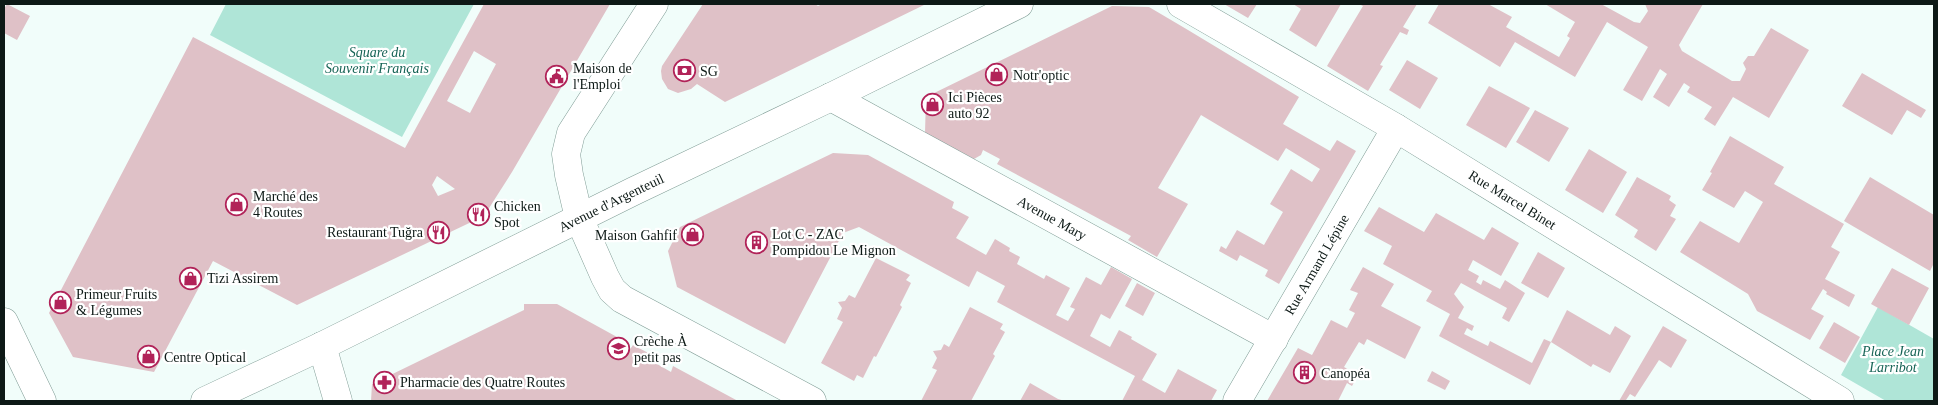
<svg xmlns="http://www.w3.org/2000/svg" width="1938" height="405" viewBox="0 0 1938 405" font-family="'Times New Roman',serif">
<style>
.green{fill:#afe5d7}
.building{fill:#dfc1c7;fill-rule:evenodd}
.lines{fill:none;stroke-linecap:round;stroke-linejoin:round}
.street-casing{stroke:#7e9b94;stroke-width:29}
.secondary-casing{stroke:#7e9b94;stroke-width:29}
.street{stroke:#fff;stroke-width:28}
.secondary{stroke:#fff;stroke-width:28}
.labels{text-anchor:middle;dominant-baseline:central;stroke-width:4.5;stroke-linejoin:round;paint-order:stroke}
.park-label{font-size:14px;font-style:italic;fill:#166456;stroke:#fff}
.poi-label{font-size:14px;fill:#0d1916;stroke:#fff;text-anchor:start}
.street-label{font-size:14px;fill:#0d1916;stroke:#fff}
</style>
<rect width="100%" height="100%" fill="#f1fdfa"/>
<path class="green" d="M226 4H474L402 137 210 35Z
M1878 307 1934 339V401H1886L1841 375Z"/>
<path class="building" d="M7 4 30 16 17 40 4 33V9Z
M484 4H610L512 172 484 216 297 305 213 261 154 372 73 357 49 313 193 37 405 148ZM474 51 496 64 470 113 447 101ZM437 176 455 189 438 196 432 185Z
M703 4H815L818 6 822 4H926L725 102 697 84 691 89 678 93 668 89 662 79 661 71 662 66Z
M1224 4H1257L1248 18Z
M1293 4H1341L1316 47 1289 30 1301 9Z
M1359 4H1417L1403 27 1409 30 1407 35 1400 32 1380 65 1383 66 1368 91 1327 66 1363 6Z
M1439 4H1488L1512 17 1506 27 1559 57 1570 38 1567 36 1575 22 1545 4H1601L1634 22 1640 23 1648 11 1645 4H1703L1679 45 1682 51 1732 81H1740L1746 69 1743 63 1748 56H1754L1771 28 1809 50 1769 118 1733 97 1715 126 1704 119 1712 107 1687 92 1690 87 1684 83 1669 107 1653 97 1667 74 1660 69 1642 101 1623 90 1648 47 1607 22 1575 77 1515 42 1500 67 1428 23Z
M1112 6 1149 7 1188 30 1299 97 1283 124 1330 151 1337 140 1356 151 1279 284 1265 276 1268 270 1240 255 1237 261 1219 251 1221 246 1226 249 1237 230 1264 245 1283 212 1270 204 1291 169 1312 182 1320 169 1286 148 1278 161 1201 115 1158 188 1188 204 1157 257 1128 240 1131 236 997 164 1000 159 983 150 981 155 974 159 925 133 926 97Z
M1407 60 1438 78 1420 109 1389 90Z
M1862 73 1926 110 1921 118 1907 110 1892 135 1842 106Z
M1489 86 1530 108 1506 148 1466 125Z
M1535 110 1569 128 1549 162 1516 142Z
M1730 136 1784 167 1774 184 1844 224 1831 247 1840 252 1825 279 1855 295 1849 307 1826 294 1827 292 1823 289 1811 309 1824 316 1810 340 1757 311 1748 294 1680 252 1700 221 1739 243 1763 202 1745 191 1734 208 1702 190 1712 173 1710 172Z
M1589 149 1627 172 1603 213 1565 190Z
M833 153 868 155 954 202 952 208 969 217 956 238 986 255 995 239 1010 248 1009 251 1020 257 1017 264 1044 279 1046 275 1070 288 1056 315 1068 321 1075 309 1070 307 1086 277 1101 285 1111 267 1132 279 1110 319 1101 314 1090 336 1110 347 1119 330 1132 337 1131 339 1157 354 1142 380 1165 393 1178 369 1217 390 1211 401H1181L1178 400V401H1122L1135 376 997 302 1005 286 977 271 969 287 859 227 843 233 785 344 677 287 668 251 680 227Z
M1637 177 1671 196 1669 200 1676 205 1670 216 1676 219 1656 251 1634 237 1638 230 1615 215Z
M1870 177 1934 215V263L1930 271 1844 221Z
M1379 207 1424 232 1436 213 1484 240 1492 227 1519 243 1501 276 1473 260 1468 270 1479 276 1476 282 1481 285 1483 280 1500 289 1505 280 1525 293 1509 322 1502 318 1507 308 1461 283 1454 294 1464 307 1458 318 1474 326 1472 331 1467 328 1464 334 1488 346 1490 341 1532 363 1544 339 1551 342 1567 310 1610 335 1615 326 1631 336 1610 373 1593 364 1591 367 1551 342 1530 385 1439 336 1450 314 1426 301 1432 291 1383 264 1392 246 1364 231Z
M1538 252 1565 268 1548 298 1521 283Z
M876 258 910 275 906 280 911 283 900 305 902 307 876 357 874 356 863 378 857 375 854 381 821 363 843 322 837 319 842 308 838 302 845 301 849 295 855 298Z
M1363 267 1394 284 1381 306 1421 327 1405 359 1367 339 1364 345 1359 342 1344 367 1358 375 1352 386 1347 383 1338 401H1267L1298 348 1312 355 1331 320 1347 328 1355 313 1349 310 1358 293 1350 290Z
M1892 268 1929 288 1909 325 1871 304Z
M1137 283 1155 293 1143 316 1125 306Z
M524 304H557L617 337 615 342 629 351 633 345 658 358 657 364 671 372 673 366 738 401H371L372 384 524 310Z
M970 307 1003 324 1000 329 1005 332 993 354 995 356 971 401H921L937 370 932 368 937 358 933 351 941 350 944 344 949 347Z
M1834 322 1860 337 1845 363 1819 348Z
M1663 326 1687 340 1671 368 1659 360 1635 397 1630 394 1626 400 1628 401H1619Z
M1432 371 1450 381 1445 390 1427 381Z
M1030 383 1058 399 1065 401H1020Z"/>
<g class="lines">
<defs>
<g id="street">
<path d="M654 4 571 133 566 154 569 175 579 218 605 277 612 290 622 299 812 401"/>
<path id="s1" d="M1181 4 1396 128 1840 401"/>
<path id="s2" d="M831 97 1274 339"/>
<path d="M322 346 338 401"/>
<path id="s3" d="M1237 401 1396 128"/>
</g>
<g id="secondary">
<path d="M4 322 42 401"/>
<path id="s4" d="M205 401 322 346 634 191 831 97 1019 4"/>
</g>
</defs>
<use href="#street" class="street-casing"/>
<use href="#secondary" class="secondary-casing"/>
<use href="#street" class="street"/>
<use href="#secondary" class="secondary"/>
</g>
<defs>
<symbol id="bank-ring" viewBox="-11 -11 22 22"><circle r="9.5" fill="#fff" stroke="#b12359" stroke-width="1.5"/><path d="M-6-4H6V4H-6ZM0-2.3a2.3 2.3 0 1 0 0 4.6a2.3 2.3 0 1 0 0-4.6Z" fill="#b12359"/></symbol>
<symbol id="shop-ring" viewBox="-11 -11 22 22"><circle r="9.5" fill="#fff" stroke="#b12359" stroke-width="1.5"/><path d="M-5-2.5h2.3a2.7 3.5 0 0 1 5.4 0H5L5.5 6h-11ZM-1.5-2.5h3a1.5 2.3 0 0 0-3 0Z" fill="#b12359"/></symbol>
<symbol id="civic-ring" viewBox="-11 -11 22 22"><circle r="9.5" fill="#fff" stroke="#b12359" stroke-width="1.5"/><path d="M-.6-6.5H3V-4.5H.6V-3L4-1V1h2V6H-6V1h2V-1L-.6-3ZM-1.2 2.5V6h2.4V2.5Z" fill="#b12359"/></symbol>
<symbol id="restaurant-ring" viewBox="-11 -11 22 22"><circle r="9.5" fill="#fff" stroke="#b12359" stroke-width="1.5"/><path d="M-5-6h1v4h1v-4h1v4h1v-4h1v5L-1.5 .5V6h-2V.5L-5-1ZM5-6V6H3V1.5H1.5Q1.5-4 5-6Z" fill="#b12359"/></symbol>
<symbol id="building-ring" viewBox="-11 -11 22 22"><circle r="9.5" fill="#fff" stroke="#b12359" stroke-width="1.5"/><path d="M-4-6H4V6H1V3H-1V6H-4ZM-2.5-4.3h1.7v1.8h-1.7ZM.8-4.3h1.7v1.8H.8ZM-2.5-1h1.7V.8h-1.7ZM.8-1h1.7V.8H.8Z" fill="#b12359"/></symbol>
<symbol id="school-ring" viewBox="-11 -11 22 22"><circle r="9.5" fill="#fff" stroke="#b12359" stroke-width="1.5"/><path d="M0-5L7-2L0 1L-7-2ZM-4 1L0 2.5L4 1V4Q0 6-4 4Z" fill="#b12359"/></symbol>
<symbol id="pharmacy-ring" viewBox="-11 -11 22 22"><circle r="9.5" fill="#fff" stroke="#b12359" stroke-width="1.5"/><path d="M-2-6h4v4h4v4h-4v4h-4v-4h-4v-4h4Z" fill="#b12359"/></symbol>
</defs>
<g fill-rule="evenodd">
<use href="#bank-ring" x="672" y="58" width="25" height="25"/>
<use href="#shop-ring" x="984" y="62" width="25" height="25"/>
<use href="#civic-ring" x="544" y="64" width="25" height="25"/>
<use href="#shop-ring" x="920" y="92" width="25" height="25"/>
<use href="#shop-ring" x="224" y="192" width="25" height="25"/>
<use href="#restaurant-ring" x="466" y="202" width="25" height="25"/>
<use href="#restaurant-ring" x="426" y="220" width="25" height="25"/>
<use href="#shop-ring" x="680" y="222" width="25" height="25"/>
<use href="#building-ring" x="744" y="230" width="25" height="25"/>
<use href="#shop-ring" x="178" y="266" width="25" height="25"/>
<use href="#shop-ring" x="48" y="290" width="25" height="25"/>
<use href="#school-ring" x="606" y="336" width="25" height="25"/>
<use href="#shop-ring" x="136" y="344" width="25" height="25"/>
<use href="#building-ring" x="1292" y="360" width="25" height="25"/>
<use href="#pharmacy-ring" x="372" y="370" width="25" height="25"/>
</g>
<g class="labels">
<g class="park-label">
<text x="377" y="52">Square du<tspan x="377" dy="16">Souvenir Français</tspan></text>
<text x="1893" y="351">Place Jean<tspan x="1893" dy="16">Larribot</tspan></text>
</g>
<g class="poi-label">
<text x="573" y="68">Maison de<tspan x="573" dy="16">l'Emploi</tspan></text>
<text x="700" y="71">SG</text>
<text x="1013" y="75">Notr'optic</text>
<text x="948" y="97">Ici Pièces<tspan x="948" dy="16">auto 92</tspan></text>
<text x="253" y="196">Marché des<tspan x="253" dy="16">4 Routes</tspan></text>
<text x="494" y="206">Chicken<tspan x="494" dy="16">Spot</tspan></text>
<text x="423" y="232" text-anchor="end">Restaurant Tuğra</text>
<text x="772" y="234">Lot C - ZAC<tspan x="772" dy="16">Pompidou Le Mignon</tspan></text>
<text x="677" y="235" text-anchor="end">Maison Gahfif</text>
<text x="207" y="278">Tizi Assirem</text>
<text x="76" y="294">Primeur Fruits<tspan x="76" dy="16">&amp; Légumes</tspan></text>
<text x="634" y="341">Crèche À<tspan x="634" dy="16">petit pas</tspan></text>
<text x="164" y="357">Centre Optical</text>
<text x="1321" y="373">Canopéa</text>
<text x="400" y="382">Pharmacie des Quatre Routes</text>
</g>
<g class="street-label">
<text stroke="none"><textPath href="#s1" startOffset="385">Rue Marcel Binet</textPath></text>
<text stroke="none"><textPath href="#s4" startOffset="452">Avenue d'Argenteuil</textPath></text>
<text stroke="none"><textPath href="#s2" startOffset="252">Avenue Mary</textPath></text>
<text stroke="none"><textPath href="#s3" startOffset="158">Rue Armand Lépine</textPath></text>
</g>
</g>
<rect width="1938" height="405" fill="none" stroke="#0d1916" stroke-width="10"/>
</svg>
